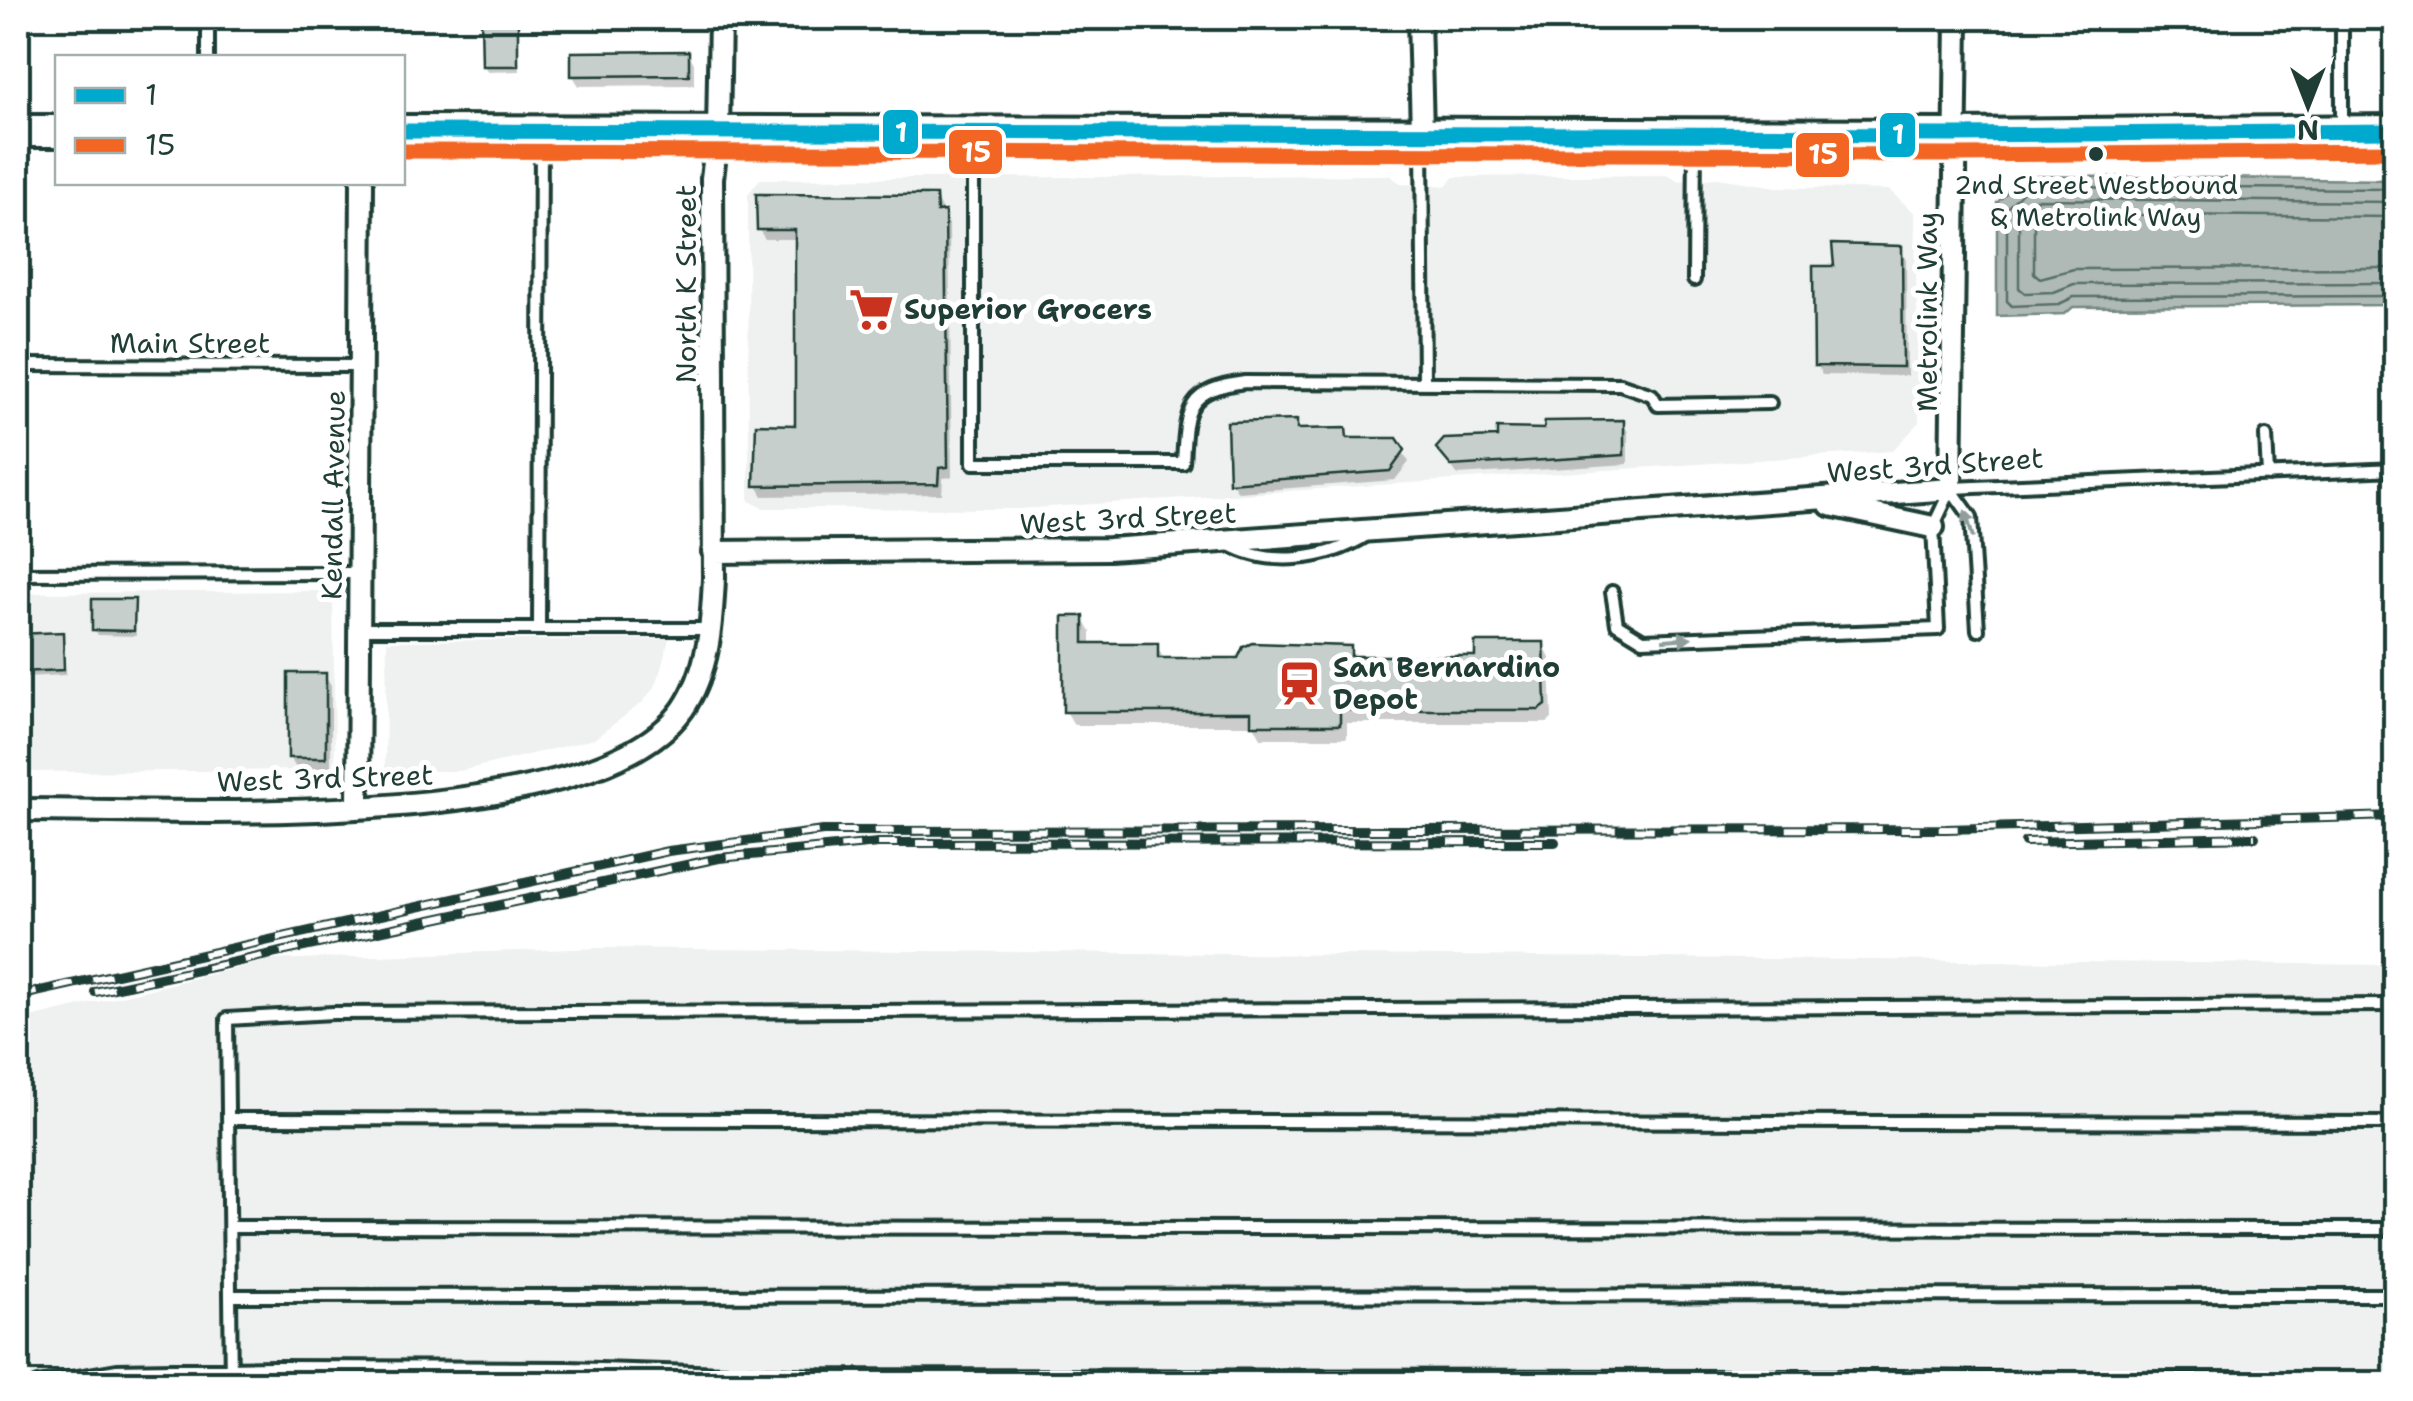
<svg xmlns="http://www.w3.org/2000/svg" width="2413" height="1401" viewBox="0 0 2413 1401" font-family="'Shantell Sans',sans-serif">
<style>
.built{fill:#eef1f0}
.water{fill:#afbab7;stroke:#758883;stroke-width:2.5}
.shadow{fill:#0003}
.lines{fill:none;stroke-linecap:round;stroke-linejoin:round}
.shore{stroke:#596f68;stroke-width:2.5}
.building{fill:#c7cfcc;stroke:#1f3d34;stroke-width:2.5}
.lane-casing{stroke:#1f3d34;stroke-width:18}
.street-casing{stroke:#1f3d34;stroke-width:28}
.secondary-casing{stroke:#1f3d34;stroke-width:38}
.lane{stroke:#fff;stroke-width:10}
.street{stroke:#fff;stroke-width:20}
.secondary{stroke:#fff;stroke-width:30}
.rail-casing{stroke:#1f3d34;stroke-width:10}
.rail{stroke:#fff;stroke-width:6;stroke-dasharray:19;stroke-linecap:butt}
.bus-1-casing{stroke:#fff;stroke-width:22}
.bus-2-casing{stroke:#fff;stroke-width:22}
.bus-1{stroke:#00a9ce;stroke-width:15}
.bus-2{stroke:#f26522;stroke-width:15}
.oneway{fill:#8f9e9a}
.bus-dot{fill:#1f3d34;stroke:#fff;stroke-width:4}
.labels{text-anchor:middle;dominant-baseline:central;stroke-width:10;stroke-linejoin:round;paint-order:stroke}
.bus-label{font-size:26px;fill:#1f3d34;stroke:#fff}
.street-label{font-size:28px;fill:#1f3d34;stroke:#fff}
.poi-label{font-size:28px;font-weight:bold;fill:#1f3d34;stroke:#fff;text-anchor:start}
.line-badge{stroke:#fff;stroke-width:4}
.badge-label{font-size:28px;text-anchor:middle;font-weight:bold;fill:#fff}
</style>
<rect width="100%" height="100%" fill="#fff"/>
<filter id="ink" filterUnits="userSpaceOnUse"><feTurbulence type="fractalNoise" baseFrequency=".01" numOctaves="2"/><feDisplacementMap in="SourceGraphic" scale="20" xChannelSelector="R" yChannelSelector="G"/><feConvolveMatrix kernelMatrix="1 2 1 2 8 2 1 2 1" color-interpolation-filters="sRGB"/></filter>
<g filter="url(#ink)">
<path class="built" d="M1389 175 1402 184 1446 186 1454 177 1669 175 1677 181 1718 178 1777 187 1889 190 1915 213 1919 423 1892 451 1019 509 764 508 749 501 748 194 760 179Z
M333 591 335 762 330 770 18 772V593Z
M669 639 657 683 643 702 594 739 460 771 385 770 387 641Z
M600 948 2395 965V1383L18 1384V1021L270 960Z"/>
<path class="water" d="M2022 176 2395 180V305L2073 307 2065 314 1997 316V203Z"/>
<path class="shadow" d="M516 20 520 71 488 72 484 66Z
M688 53 694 63V85L579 86 573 76Z
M935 197 949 224 952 477 943 478 942 494 763 496 757 486 797 428V239H765L759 230Z
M1900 249 1906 259 1907 376 1822 375 1817 365 1836 268Z
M1295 423 1300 431H1344L1350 441 1396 440 1409 462 1395 480 1238 492 1232 483Z
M1623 423 1628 432V464L1458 475 1445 458 1500 439Z
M133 602 136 636 98 635 94 629Z
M1083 618 1091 632V646H1156L1165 660H1239L1350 649 1355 659 1478 658 1543 644 1550 658 1552 719 1547 723H1347V738H1261L1254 725H1074L1066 711Z
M61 634 66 675 24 677 21 671Z
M325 676 331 686V768H296L290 758Z"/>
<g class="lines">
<path class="shore" d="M2396 189 2027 187 2007 208V301L2012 306 2059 304 2074 297 2396 296
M2396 202 2033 199 2019 213V288L2025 293 2054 292 2074 284 2396 283
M2396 217 2039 214 2034 220V273L2040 278 2074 269 2396 268"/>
</g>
<path class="building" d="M481 18H518V66H482Z
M689 51V75L571 76V52Z
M756 194 936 195 937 212 945 211 948 467 939 468 938 484 754 486 756 424 795 425V230H757Z
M1832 244 1902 246 1903 367 1814 366 1813 266H1834Z
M1297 420V429L1346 428 1347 438H1397L1405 450 1390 471 1229 483 1227 422Z
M1624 420V455L1451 466 1436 448 1444 439 1497 437V428L1544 429 1545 421Z
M92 599H135L134 631 92 630Z
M1063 616H1084V643H1158V658H1238L1243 647 1252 643 1351 646V656H1475V642H1544L1546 705 1539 710H1340V725H1251V712H1063Z
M63 632 64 670 18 672V634Z
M288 673H326V758H288Z"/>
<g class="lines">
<defs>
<path id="lane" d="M2342 18V126
M208 58V18
M973 138V463H1183C1186 410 1185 390 1245 382L1620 384 1652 395 1658 405 1770 403
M1422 138 1424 382
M1694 280 1695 136
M18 365 361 366
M2266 436 2268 475
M1952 488 2396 469
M1951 489 1971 517 1978 630
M1228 544C1270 568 1327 560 1367 535
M18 574 361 573
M1612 592 1617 624 1643 640 1938 629 1933 527 1951 489
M360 629H710
M539 629 541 135
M230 1119 2396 1123
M230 1227 2396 1229
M231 1296 2396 1295
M37 1384 117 1370 274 1367 568 1368 820 1376 1900 1377 2396 1383
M231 1384 227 1019 333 1013 2396 1005"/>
<path id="street" d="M1419 18 1422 131
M1830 505 1933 527
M713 552 1109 549 1951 489 1957 18
M358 808 362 182
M18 810C166 809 593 837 683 709 709 671 712 623 714 578L712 178 718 132 720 18"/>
<path id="secondary" d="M18 131H58
M402 131 1955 135 2396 131"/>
</defs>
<use href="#lane" class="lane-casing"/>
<use href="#street" class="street-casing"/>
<use href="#secondary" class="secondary-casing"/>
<use href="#lane" class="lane"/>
<use href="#street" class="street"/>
<use href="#secondary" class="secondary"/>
<defs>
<path id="rail" d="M2025 842 2255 837
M95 992 719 858 878 843 1555 842
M18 996 668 851 823 831 1946 829 2396 816"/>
</defs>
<use href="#rail" class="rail-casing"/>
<use href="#rail" class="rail"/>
<defs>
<path id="bus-1" d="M402 131 1955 135 2396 131"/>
<path id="bus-2" d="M402 151 1955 155 2396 151"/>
</defs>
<use href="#bus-1" class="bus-1-casing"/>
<use href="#bus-2" class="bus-2-casing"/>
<use href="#bus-1" class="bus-1"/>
<use href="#bus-2" class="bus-2"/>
</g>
<defs><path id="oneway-solid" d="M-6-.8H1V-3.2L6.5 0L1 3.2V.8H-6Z" transform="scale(2.5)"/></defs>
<g class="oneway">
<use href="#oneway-solid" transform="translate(1969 524) rotate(-106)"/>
<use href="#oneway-solid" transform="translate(1677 639) rotate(-5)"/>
</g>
</g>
<defs>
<symbol id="supermarket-bare" viewBox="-9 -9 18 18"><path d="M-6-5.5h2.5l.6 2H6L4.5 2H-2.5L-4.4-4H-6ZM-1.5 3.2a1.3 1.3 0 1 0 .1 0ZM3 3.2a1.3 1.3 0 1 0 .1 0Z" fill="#c8321e" stroke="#fff" stroke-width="2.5" paint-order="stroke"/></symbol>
<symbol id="station-bare" viewBox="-9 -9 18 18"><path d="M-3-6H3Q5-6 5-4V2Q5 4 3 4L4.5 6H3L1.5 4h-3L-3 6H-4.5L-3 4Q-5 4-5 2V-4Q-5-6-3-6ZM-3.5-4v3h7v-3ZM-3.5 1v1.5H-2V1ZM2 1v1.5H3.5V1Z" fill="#c8321e" stroke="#fff" stroke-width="2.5" paint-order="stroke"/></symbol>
</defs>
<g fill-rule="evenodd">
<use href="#supermarket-bare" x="840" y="278" width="63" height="63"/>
<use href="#station-bare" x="1268" y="652" width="63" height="63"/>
</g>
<circle class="bus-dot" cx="2096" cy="154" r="9"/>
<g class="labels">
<g class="bus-label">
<text x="2096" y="184">2nd Street Westbound<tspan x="2096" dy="32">&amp; Metrolink Way</tspan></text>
</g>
<g class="street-label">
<text transform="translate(686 284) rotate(-90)">North K Street</text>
<text transform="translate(1927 312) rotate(-90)">Metrolink Way</text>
<text x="190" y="343">Main Street</text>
<text transform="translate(1935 465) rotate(-4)">West 3rd Street</text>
<text transform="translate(333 495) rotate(-89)">Kendall Avenue</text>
<text transform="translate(1128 518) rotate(-3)">West 3rd Street</text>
<text transform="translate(325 778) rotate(-2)">West 3rd Street</text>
</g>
<g class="poi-label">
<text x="904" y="309">Superior Grocers</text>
<text x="1333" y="667">San Bernardino<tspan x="1333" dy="32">Depot</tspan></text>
</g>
</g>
<g class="line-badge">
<rect x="881" y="108" width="39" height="48" rx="10" fill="#00a9ce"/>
<rect x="1878" y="111" width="39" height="48" rx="10" fill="#00a9ce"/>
<rect x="947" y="128" width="57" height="48" rx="10" fill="#f26522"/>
<rect x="1794" y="131" width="57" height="48" rx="10" fill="#f26522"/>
</g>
<g class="badge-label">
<text x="901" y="142">1</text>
<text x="1898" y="144">1</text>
<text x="976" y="162">15</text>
<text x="1823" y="164">15</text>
</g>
<rect width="2413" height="1401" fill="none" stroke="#fff" stroke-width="60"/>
<rect x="30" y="30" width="2353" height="1341" fill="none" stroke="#1f3d34" stroke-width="4" filter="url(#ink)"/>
<rect x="55" y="55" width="350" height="130" fill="#ffffff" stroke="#a5b1ae" stroke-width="2.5"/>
<rect x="75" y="88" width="50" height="15" fill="#00a9ce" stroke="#a5b1ae" stroke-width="2.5"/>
<text x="145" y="105" font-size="30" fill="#1f3d34">1</text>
<rect x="75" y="138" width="50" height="15" fill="#f26522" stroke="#a5b1ae" stroke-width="2.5"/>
<text x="145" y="155" font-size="30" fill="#1f3d34">15</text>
<g transform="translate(2308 105) rotate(180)" stroke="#ffffff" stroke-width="8" paint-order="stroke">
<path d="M0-8L18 38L0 25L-18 38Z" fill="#1f3d34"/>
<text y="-15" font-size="28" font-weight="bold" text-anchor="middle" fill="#1f3d34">N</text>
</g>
</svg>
